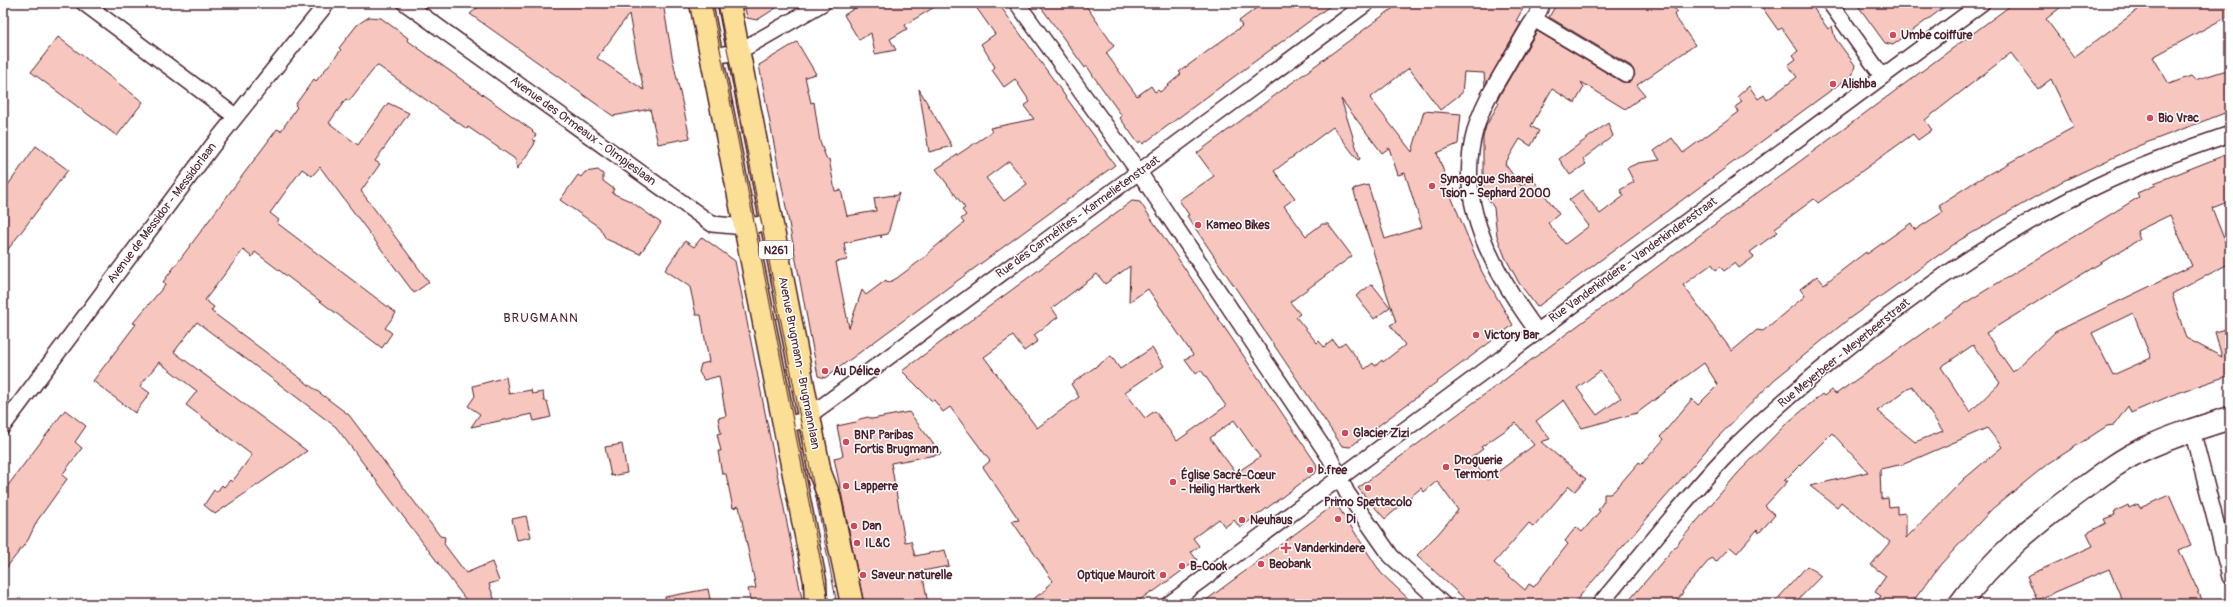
<svg xmlns="http://www.w3.org/2000/svg" width="2233" height="607" viewBox="0 0 2233 607" font-family="Pangolin,sans-serif">
<style>
.building{fill:#f7c7bf;stroke:#4a1f2b;fill-rule:evenodd}
.lines{fill:none;stroke-linecap:round;stroke-linejoin:round}
.street-casing{stroke:#4a1f2b;stroke-width:18}
.secondary-casing{stroke:#4a1f2b;stroke-width:25}
.primary-casing{stroke:#4a1f2b;stroke-width:25}
.street{stroke:#fff;stroke-width:15}
.secondary{stroke:#fff;stroke-width:22}
.primary{stroke:#fbdf96;stroke-width:22}
.tram{stroke:#4a1f2b;stroke-width:1}
.poi-dot{fill:#d1495b;stroke:#fff;stroke-width:1.5}
.labels{text-anchor:middle;dominant-baseline:central;stroke-width:3;stroke-linejoin:round;paint-order:stroke}
.shield{fill:#fff;stroke:#80626b;stroke-width:1}
.shield-label{font-size:11px;font-weight:bold;fill:#4a1f2b}
.poi-label{font-size:12px;font-weight:bold;fill:#4a1f2b;stroke:#fff;text-anchor:start}
.street-label{font-size:12px;fill:#4a1f2b;stroke:#fff}
.neighbourhood-label{font-size:13px;letter-spacing:1px;fill:#4a1f2b;stroke:#fff}
</style>
<rect width="100%" height="100%" fill="#fff"/>
<filter id="ink" filterUnits="userSpaceOnUse"><feTurbulence type="fractalNoise" baseFrequency=".025" numOctaves="2"/><feDisplacementMap in="SourceGraphic" scale="8" xChannelSelector="R" yChannelSelector="G"/><feConvolveMatrix kernelMatrix="1 2 1 2 8 2 1 2 1" color-interpolation-filters="sRGB"/></filter>
<g filter="url(#ink)">
<path class="building" d="M483 3H663L672 56 690 138 658 144 650 109 613 116 470 14ZM629 14 637 58 644 90 597 58Z
M744 3H784L757 20 747 18Z
M863 3H941L905 25 907 29 890 39 896 50 875 54 871 33 859 40 844 15Z
M973 3H998L1115 165 825 378 818 376 759 65 797 42 816 74 805 77 811 103 814 102 820 142 827 160 829 159 835 191 841 190 847 216 876 211 874 198 894 195 893 197 899 193 888 234 882 235 881 238V235L844 243 847 260 836 262 849 328 862 290 866 295 886 280 888 283 897 278 929 254 928 253 964 223 961 219 966 215 962 210 965 208 936 169 992 132 990 128 1034 119 1024 106 1030 102 1015 79 1004 87 992 70 995 67 981 44 995 34ZM1009 161 1027 184 1004 201 986 178Z
M1038 3H1084L1114 46 1106 53 1137 96 1151 86 1155 92 1158 90 1160 92 1181 74 1179 72 1242 26 1239 21 1263 3H1334L1143 144 1141 141 1138 143 1120 118 1122 116 1094 77 1087 66 1085 68Z
M1400 3H1526L1516 21 1521 23 1485 86 1484 73 1464 72 1462 93 1440 110 1409 68 1370 98 1412 152 1424 111 1461 114 1458 144 1437 153 1446 178 1444 179 1482 272 1513 325 1350 447 1342 446 1187 216 1189 215 1179 200 1214 176 1197 153ZM1341 99 1382 153 1389 148 1398 175 1405 173 1422 227 1385 239 1368 185 1353 189 1396 322 1390 325 1405 345 1383 362 1382 360 1375 366 1373 363 1365 369 1345 342 1338 347 1333 340 1324 347 1319 341 1317 343 1296 317 1300 314 1290 302 1352 256 1328 224H1322L1306 236 1284 206 1295 198 1274 171 1333 127 1358 160 1360 159Z
M1557 3H1668L1678 12 1674 15 1695 45 1637 85 1645 95 1625 109 1581 82 1584 87 1575 103 1552 89 1531 126 1539 131 1531 146 1520 139 1505 164 1521 186 1532 178 1559 214 1548 223 1565 244 1589 226 1569 200 1582 190 1600 214 1624 196 1620 190 1634 182 1627 168 1638 163 1660 160 1654 151 1672 138 1683 153 1739 112 1735 107 1742 102 1738 96 1749 86 1758 99 1764 95 1767 100 1797 77 1788 65 1796 59 1793 55 1798 51 1782 28 1778 30 1759 3H1810L1828 29 1832 26 1835 38 1855 65 1853 74 1537 307 1519 283 1505 257 1497 236 1494 208 1483 190V137L1486 126 1499 103 1497 101 1502 91 1537 31 1622 82H1630L1635 75 1631 66 1549 17Z
M1856 3H1950L1893 45 1885 43Z
M2014 3H2066L2046 19 2074 57 2139 9 2135 3H2230V15L2153 57 2169 84 2191 76 2195 80 2230 69V111L2138 146 2061 182 1960 240 1850 318 1774 380 1715 440 1573 604H1470L1417 555 1438 534 1458 510 1437 481 1424 492 1421 488 1385 519 1358 488ZM2011 53 2038 89 2051 79 2074 127 1976 181 1939 205 1943 212 1915 230 1911 223 1867 254 1866 252 1824 284 1817 276 1800 289 1805 296 1763 331 1757 330 1732 351 1683 285 1712 264 1716 270 1720 267 1724 271 1735 263 1739 268 1754 257 1750 252 1778 232 1775 228 1814 199 1818 203 1913 134 1918 140 1932 130 1925 120ZM1704 363 1718 385 1698 405 1692 399 1661 436 1664 439 1642 464 1639 462 1614 491 1610 494H1604V501L1598 510 1600 511 1582 532 1576 527 1565 541 1568 544 1534 587 1529 584 1525 590 1494 563 1529 523 1534 527 1569 486 1575 491 1586 479 1541 442 1550 439 1536 421 1564 400 1582 428 1637 413ZM1600 371 1621 398 1597 415 1577 388ZM1516 423 1534 445 1487 480 1471 458 1483 449 1481 447Z
M369 17 381 18 408 38 407 40 533 131 532 132 536 135 533 139 535 141 534 145 517 169 515 159 468 127 467 129 377 65 349 101 346 99 329 123 358 145 388 103 409 113 375 161 380 164 361 191 429 282 414 293 320 167 312 176 302 169 270 213 279 220 277 223 396 313 385 328 392 333 382 348 255 252 252 257 243 250 205 300 214 307 211 311 349 415 440 536 445 537 444 544 466 573 492 562 499 581 489 584 496 604H469L336 427 197 322 174 352 307 451 215 514 204 505 214 490 217 492 222 485 224 487 230 480 232 482 252 455 186 405 197 391 159 362 140 386 150 393 135 413 93 381 136 324 133 323 166 284 163 282 272 136 277 129 281 131 297 107 295 105 314 79 316 81 341 50 339 48 357 25Z
M58 37 143 102 117 136 31 72Z
M919 89 952 146 929 152Z
M1608 123 1613 136 1583 159 1586 164 1570 175 1559 159Z
M36 146 68 170 3 256V192Z
M2230 153V201L2212 208 2230 254V263L2172 294 2186 338 2222 357 2215 332 2230 328V375L2172 395 2131 413 2128 406 2114 425 2107 426 2045 466 1992 509 1941 564 1911 604H1875L1881 596 1875 592 1886 576 1871 565 1890 542 1841 502 1837 507 1810 486 1868 472 1832 433 1784 481H1788L1765 506 1775 515 1759 533 1757 530 1737 553 1730 547 1716 562 1711 558 1682 592 1683 593 1674 604H1626L1738 473 1786 424 1822 394 1824 396 1831 390 1836 394 1965 303 2139 197 2137 193 2156 185 2154 183ZM2170 215 2192 266 2055 332 2013 372 1986 333 2140 239 2137 231ZM2133 313 2151 358 2113 375 2092 333ZM1973 345 2000 383 1970 412 1941 367ZM1912 386 1943 431 1915 442 1877 411ZM1987 428 2002 447 1964 479 1906 538V513L1897 514V506L1889 507 1888 498 1881 499 1880 469 1904 464Z
M598 170 603 174V181L614 189 612 193 630 201 661 223 640 254 606 239 599 227 560 200 578 175 581 177 585 172Z
M1132 201 1140 202 1317 465 1316 472 1240 528 1234 520 1225 527 1219 519 1193 538 1199 546 1191 552 1197 560 1153 592 1152 591 1134 604H1026L1047 589 1046 587 1053 581 1012 521 1019 520 983 467 990 461 950 407 943 412 934 400 932 401 902 371ZM1130 266 1129 302 1148 289 1193 355 1185 359 1196 374 1201 370 1226 406 1177 441 1155 411 1145 418 1125 392 1164 366 1152 348 1120 369 1111 356 1071 384 1079 397 1037 428 984 357 1013 336 1024 351 1038 341 1034 335 1058 317 1052 308 1097 274 1105 284ZM1234 420 1260 457 1236 473 1210 438Z
M702 237 735 261 803 604H751L748 589 756 588 739 506 733 508 726 474H722L718 451H721L717 434 721 433 718 418 726 416 719 376 704 380 699 372 701 364 709 362 701 315H696L690 287 665 270 685 241 694 247Z
M1372 284 1390 307 1374 319 1356 296Z
M506 377 509 394 531 390 532 394 543 392 544 401H547L551 417 534 421 532 414 471 427 480 414 468 406 475 396 473 386Z
M65 410 86 426 75 442 82 448 62 475 67 479 37 521 28 540 3 572V492Z
M909 412 941 454 891 463 905 542 911 541 915 556 945 550 949 566 922 571 928 604H864L834 458 843 456 837 426 856 422 860 419 868 417 872 419Z
M622 444 627 473 611 476 605 447Z
M2169 495 2191 545 2179 550 2204 604H2124L2109 569 2037 600 2027 576 2093 546 2087 533 2106 523 2104 519 2115 515 2114 512 2128 505 2129 508 2138 504 2140 508Z
M1331 507 1339 508 1381 573 1414 604H1201Z
M526 516 531 537 517 540 512 519Z
M1807 566 1821 576 1794 604H1773Z
M708 589 711 604H665V597Z"/>
<g class="lines">
<defs>
<path id="street" d="M84 3 235 116
M405 3 712 224 745 227 770 222
M1017 3 1139 172 1330 458 1347 493 1391 556 1443 604
M1830 3 1882 76
M1534 19 1626 74
M712 56 738 52 823 3
M1537 331C1482 255 1441 176 1494 87 1506 67 1517 47 1529 27 1533 20 1541 11 1542 3
M785 425 801 421 825 404 1367 3
M3 426 213 145 327 3
M2192 430 2230 577
M1169 604 1982 3
M1600 604C1641 556 1679 506 1722 460 1757 423 1796 390 1835 358 1916 292 2004 230 2099 185 2141 165 2186 149 2230 134"/>
<path id="secondary" d="M1960 604C1992 559 2037 522 2081 490 2101 475 2122 459 2144 449 2172 436 2201 427 2230 418"/>
<path id="primary" d="M701 3 815 581 816 604
M729 3 820 473 829 496 852 604"/>
</defs>
<use href="#street" class="street-casing"/>
<use href="#secondary" class="secondary-casing"/>
<use href="#primary" class="primary-casing"/>
<use href="#street" class="street"/>
<use href="#secondary" class="secondary"/>
<use href="#primary" class="primary"/>
<path class="tram" d="M711 3 829 604
M718 3 837 604"/>
</g>
</g>
<g class="poi-dot">
<circle cx="1893" cy="35" r="4"/>
<circle cx="1833" cy="84" r="4"/>
<circle cx="2150" cy="118" r="4"/>
<circle cx="1432" cy="186" r="4"/>
<circle cx="1198" cy="225" r="4"/>
<circle cx="1476" cy="335" r="4"/>
<circle cx="825" cy="371" r="4"/>
<circle cx="1345" cy="433" r="4"/>
<circle cx="846" cy="442" r="4"/>
<circle cx="1446" cy="467" r="4"/>
<circle cx="1310" cy="470" r="4"/>
<circle cx="1173" cy="482" r="4"/>
<circle cx="846" cy="486" r="4"/>
<circle cx="1368" cy="488" r="4"/>
<circle cx="1338" cy="519" r="4"/>
<circle cx="1242" cy="520" r="4"/>
<circle cx="854" cy="526" r="4"/>
<circle cx="857" cy="543" r="4"/>
<path d="M1284 542h4v4h4v4h-4v4h-4v-4h-4v-4h4z"/>
<circle cx="1261" cy="564" r="4"/>
<circle cx="1182" cy="566" r="4"/>
<circle cx="863" cy="575" r="4"/>
<circle cx="1163" cy="575" r="4"/>
</g>
<g class="labels">
<rect class="shield" x="759" y="241" width="34" height="18" rx="3"/>
<g class="shield-label">
<text x="776" y="250">N261</text>
</g>
<g class="poi-label">
<text x="1901" y="35">Umbe coiffure</text>
<text x="1841" y="84">Alishba</text>
<text x="2158" y="118">Bio Vrac</text>
<text x="1440" y="179">Synagogue Shaarei<tspan x="1440" dy="14">Tsion - Sephard 2000</tspan></text>
<text x="1206" y="225">Kameo Bikes</text>
<text x="1484" y="335">Victory Bar</text>
<text x="833" y="371">Au Délice</text>
<text x="1353" y="433">Glacier Zizi</text>
<text x="854" y="435">BNP Paribas<tspan x="854" dy="14">Fortis Brugmann</tspan></text>
<text x="1454" y="460">Droguerie<tspan x="1454" dy="14">Termont</tspan></text>
<text x="1318" y="470">b.free</text>
<text x="1181" y="475">Église Sacré-Cœur<tspan x="1181" dy="14">- Heilig Hartkerk</tspan></text>
<text x="854" y="486">Lapperre</text>
<text x="1368" y="502" text-anchor="middle">Primo Spettacolo</text>
<text x="1346" y="519">Di</text>
<text x="1250" y="520">Neuhaus</text>
<text x="862" y="526">Dan</text>
<text x="865" y="543">IL&amp;C</text>
<text x="1294" y="548">Vanderkindere</text>
<text x="1269" y="564">Beobank</text>
<text x="1190" y="566">B-Cook</text>
<text x="871" y="575">Saveur naturelle</text>
<text x="1155" y="575" text-anchor="end">Optique Mauroit</text>
</g>
<g class="street-label">
<text transform="translate(583 131) rotate(36)">Avenue des Ormeaux - Olmpjeslaan</text>
<text transform="translate(162 213) rotate(-53)">Avenue de Messidor - Messidorlaan</text>
<text transform="translate(1078 217) rotate(-36)">Rue des Carmélites - Karmelietenstraat</text>
<text transform="translate(1633 260) rotate(-36)">Rue Vanderkindere - Vanderkinderestraat</text>
<text transform="translate(1844 353) rotate(-39)">Rue Meyerbeer - Meyerbeerstraat</text>
<text transform="translate(799 363) rotate(79)">Avenue Brugmann - Brugmannlaan</text>
</g>
<g class="neighbourhood-label">
<text x="541" y="318">BRUGMANN</text>
</g>
</g>
<rect width="2233" height="607" fill="none" stroke="#fff" stroke-width="16"/>
<rect x="8" y="8" width="2217" height="591" fill="none" stroke="#4a1f2b" stroke-width="1.5" filter="url(#ink)"/>
</svg>
